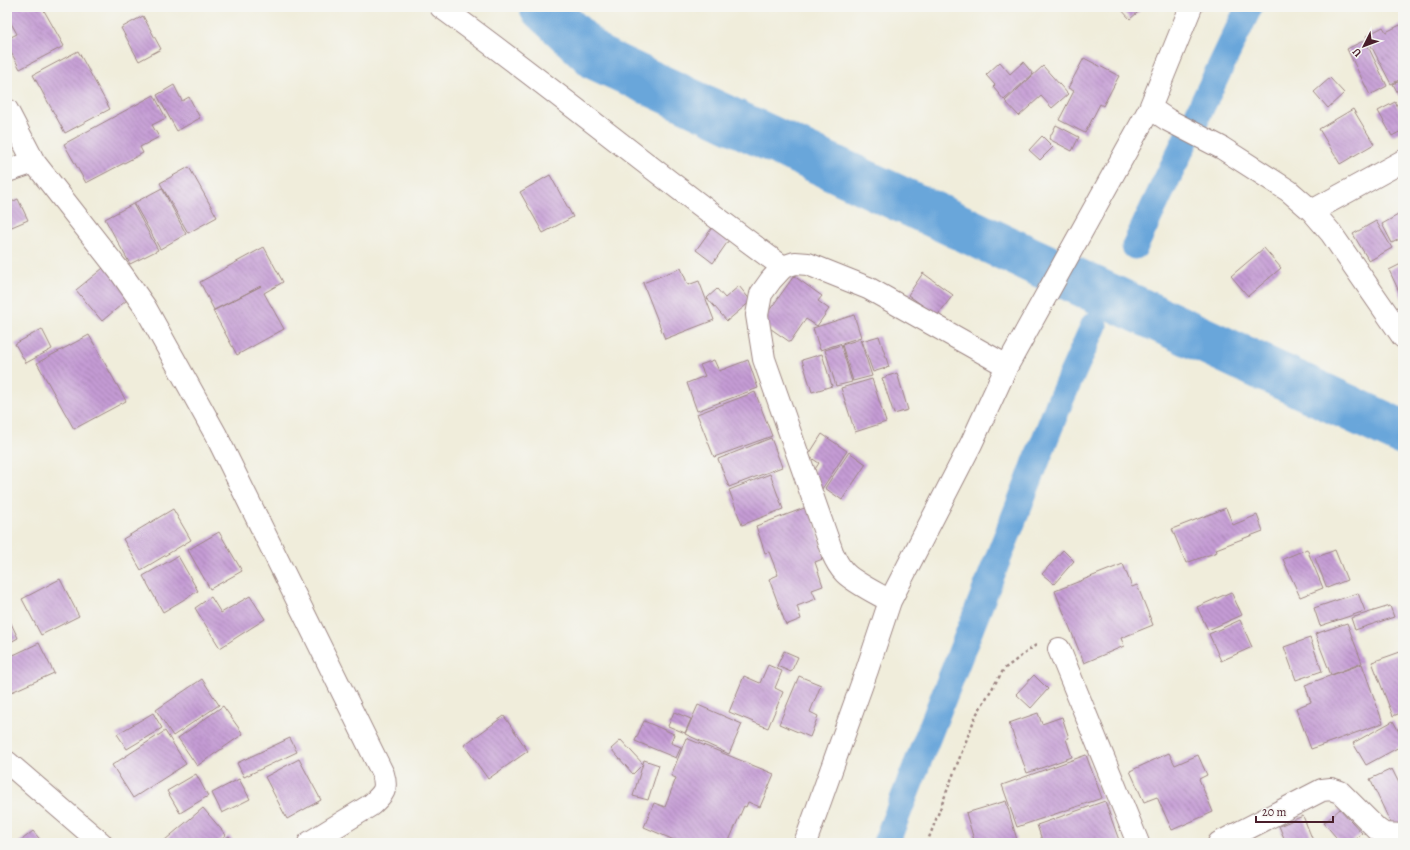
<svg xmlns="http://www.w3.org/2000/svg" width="1410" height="850" viewBox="0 0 1410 850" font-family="Alegreya,serif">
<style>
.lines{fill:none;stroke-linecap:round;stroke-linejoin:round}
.canal{stroke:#69a6da;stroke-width:27}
.river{stroke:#69a6da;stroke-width:46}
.building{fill:url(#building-back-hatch)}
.minor-casing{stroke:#9d8683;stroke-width:24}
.path{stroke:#9d8683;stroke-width:2.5;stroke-dasharray:3 3;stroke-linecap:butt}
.minor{stroke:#fff;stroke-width:22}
</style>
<defs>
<pattern id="building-back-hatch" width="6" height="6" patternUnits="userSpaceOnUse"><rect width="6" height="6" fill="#c49bd4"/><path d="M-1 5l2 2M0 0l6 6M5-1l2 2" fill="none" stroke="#a17eac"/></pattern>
</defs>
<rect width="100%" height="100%" fill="#f6f6f2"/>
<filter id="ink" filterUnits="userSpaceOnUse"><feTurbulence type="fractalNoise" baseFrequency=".025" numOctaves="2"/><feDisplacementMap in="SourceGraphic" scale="8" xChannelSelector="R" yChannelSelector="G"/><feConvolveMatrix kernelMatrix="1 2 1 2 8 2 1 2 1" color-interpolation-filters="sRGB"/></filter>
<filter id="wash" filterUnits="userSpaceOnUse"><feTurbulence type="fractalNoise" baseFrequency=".012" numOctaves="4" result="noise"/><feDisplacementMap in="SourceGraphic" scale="16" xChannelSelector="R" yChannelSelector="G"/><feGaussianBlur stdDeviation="0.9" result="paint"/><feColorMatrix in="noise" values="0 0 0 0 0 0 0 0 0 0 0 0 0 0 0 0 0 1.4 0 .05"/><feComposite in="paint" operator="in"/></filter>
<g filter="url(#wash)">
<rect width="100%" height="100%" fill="#f0eddb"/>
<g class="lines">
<path class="canal" d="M1135 246 1249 7
M886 843 1060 401 1094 325"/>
<path class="river" d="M542 7 597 58 1403 433"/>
</g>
<g id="blocks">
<path class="building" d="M7 7H42L64 46 20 69 7 45V39L17 34 7 16Z
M1119 7H1144L1130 19Z
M143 16 161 49 139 61 121 28Z
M1400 25 1403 30V78L1391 84 1366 36 1383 27 1386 32Z
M1365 40 1387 86 1370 95 1347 49Z
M78 51 110 109 65 133 33 75Z
M1084 58 1119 76 1103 106 1100 104 1085 133 1059 120 1074 91 1068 88Z
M1000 62 1010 74 1023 62 1033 74 1004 100 993 87 995 85 986 75Z
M1043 66 1068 94 1052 108 1041 96 1019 116 1005 101Z
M1330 78 1344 93 1328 108 1314 92Z
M1403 80V103L1393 84Z
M174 85 182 101 189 97 200 118 177 131 157 95Z
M154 95 166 118 152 125 159 137 140 147 143 153 86 183 64 144Z
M1395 102 1403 116V130L1392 136 1378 111Z
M1353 109 1374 144 1340 164 1319 129Z
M1056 125 1079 137 1072 151 1049 139Z
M1042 136 1053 147 1040 160 1029 150Z
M189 167 217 217 188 233 160 183Z
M550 175 573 217 543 233 520 192Z
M162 188 186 234 160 249 134 203Z
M18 199 28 220 7 229V204Z
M133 204 158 250 130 264 105 219Z
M1398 215 1403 224V237L1392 243 1382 224Z
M1376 221 1392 248 1369 261 1353 234Z
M714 225 731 237 713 263 696 250Z
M264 247 283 282 264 293 284 329 237 355 213 311 261 286 214 310 200 282Z
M1264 248 1281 268 1248 296 1231 276Z
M1403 263V300L1389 270Z
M108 264 133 295 102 321 76 290Z
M681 268 688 285 699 281 714 320 665 339 643 283Z
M923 273 953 295 937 316 908 295Z
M794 276 822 296 818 301 829 309 817 326 806 319 790 342 761 322Z
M739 286 751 301 727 321 707 298 717 289 725 298Z
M854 315 861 337 820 350 813 328Z
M42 329 52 349 26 363 15 344Z
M89 335 126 401 74 429 37 363Z
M879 336 889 367 873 372 862 341Z
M860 339 872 376 853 381 842 345Z
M841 345 852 382 836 386 825 350Z
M822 354 832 386 812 392 802 360Z
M714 360 719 371 748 360 758 388 697 411 687 383 705 376 700 365Z
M897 373 908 410 894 414 882 378Z
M872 379 886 422 855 432 841 388Z
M755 392 772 436 714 457 697 414Z
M822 434 847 451 822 489 808 480 819 463 808 456Z
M771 438 782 467 729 487 718 459Z
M849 452 866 464 842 500 825 488Z
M770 474 783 509 742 525 729 490Z
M810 506 825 558 815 562 823 586 812 590 816 599 797 606 801 619 786 625 769 579 778 575 769 552 765 553 756 526Z
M1226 508 1233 525 1257 515 1263 531 1216 549 1217 552 1186 563 1172 529Z
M173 509 191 540 141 570 123 539Z
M219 532 242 571 210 589 188 550Z
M1307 549 1323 588 1300 597 1283 559Z
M1063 550 1074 561 1054 584 1042 574Z
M1335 550 1347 580 1327 588 1315 558Z
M178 556 198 591 163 612 143 576Z
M1123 564 1132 587 1137 585 1153 625 1121 638 1124 646 1084 663 1055 591Z
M60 579 79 616 41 635 22 599Z
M1231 592 1242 615 1208 630 1197 607Z
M1358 593 1365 611 1320 626 1314 608Z
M250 596 265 619 220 648 195 608 211 597 221 613Z
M1390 606 1394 617 1355 630 1351 618Z
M7 615 18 638 7 644Z
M1240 620 1252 647 1221 661 1209 634Z
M1347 623 1362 663 1331 675 1315 634Z
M1310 638 1322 671 1296 680 1284 647Z
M39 643 54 673 7 694V658Z
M784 651 798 657 791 672 777 666Z
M1403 651V712L1393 716 1372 662Z
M1362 664 1383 723 1311 749 1296 708 1311 702 1305 685Z
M768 665 782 671 775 688 783 692 768 728 729 712 744 676 760 683Z
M1034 675 1048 689 1031 708 1016 694Z
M799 676 821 685 810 712 818 716 810 737 779 724Z
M202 679 219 705 173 736 156 710Z
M698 705 742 724 729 754 685 734Z
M223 706 243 734 197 766 178 738Z
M674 712 691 719 685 733 668 726Z
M153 713 162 728 127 749 117 734Z
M1038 713 1042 724 1062 717 1069 738 1066 739 1072 757 1027 773 1009 723Z
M504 716 528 751 488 779 464 745Z
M644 721 674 734 671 743 681 747 676 758 635 741Z
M1393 721 1403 739V745L1366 765 1353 743Z
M165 731 186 764 133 798 112 765Z
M290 738 297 752 244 777 237 763Z
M686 738 774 774 760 807 748 802 746 807 744 806 728 843H681L644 827 654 803 665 807 676 778 671 776Z
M621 740 643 764 633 774 611 749Z
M1169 753 1175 765 1198 755 1207 775 1199 779 1213 812 1172 830 1157 797 1144 802 1130 771Z
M1086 755 1102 798 1017 827 1002 785Z
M299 759 321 800 287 819 265 777Z
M644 760 659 765 648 800 633 796Z
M1392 769 1403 791V821L1392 826 1370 779Z
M196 774 208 796 180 813 167 791Z
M239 779 250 799 222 813 212 793Z
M1006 801 1017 840 1005 843H975L966 813Z
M1105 801 1120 843H1043L1037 825Z
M203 808 226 835 216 843H167L165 840Z
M1340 809 1362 833 1351 843H1341L1324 823Z
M1303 816 1314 843H1286L1279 826Z
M33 831 43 843H18Z
M229 836 235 843H220Z"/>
</g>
</g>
<g filter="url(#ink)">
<use href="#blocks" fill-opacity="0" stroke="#9d8683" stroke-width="1"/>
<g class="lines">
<defs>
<path id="minor" d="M441 7C557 91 667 183 783 267
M1150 108 1168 120 1222 148 1289 191 1312 211 1331 233 1403 337
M7 110 34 162 121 273 145 307 216 435 383 774C388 790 383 794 371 805L309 843
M7 171 34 162
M1312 211 1403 161
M890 601C878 594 855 583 845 573 839 567 835 559 832 552L764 359 757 315 761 294 771 280 783 267 795 263 808 264 868 288 1007 366
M1059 649 1138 843
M7 762 101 843
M805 843 867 670 890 601 971 444 1007 366 1150 108 1191 7
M1219 843 1322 790 1331 789 1340 792 1377 829 1384 834 1403 835"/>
</defs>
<use href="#minor" class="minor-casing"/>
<path class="path" d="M927 843 976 715 1004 669 1036 645"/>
<use href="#minor" class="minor"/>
</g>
</g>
<rect width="1410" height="850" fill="none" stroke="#f6f6f2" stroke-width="24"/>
<g transform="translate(1364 46) rotate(228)" stroke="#f6f6f2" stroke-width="3" paint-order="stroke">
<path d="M0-3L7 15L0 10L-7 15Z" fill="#4a1f2b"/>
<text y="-6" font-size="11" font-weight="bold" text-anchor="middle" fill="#4a1f2b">U</text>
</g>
<path d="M1256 816v6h77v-6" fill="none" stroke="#4a1f2b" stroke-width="2"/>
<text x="1262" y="816" font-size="12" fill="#4a1f2b" stroke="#f6f6f2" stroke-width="3" paint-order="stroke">20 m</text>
</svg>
